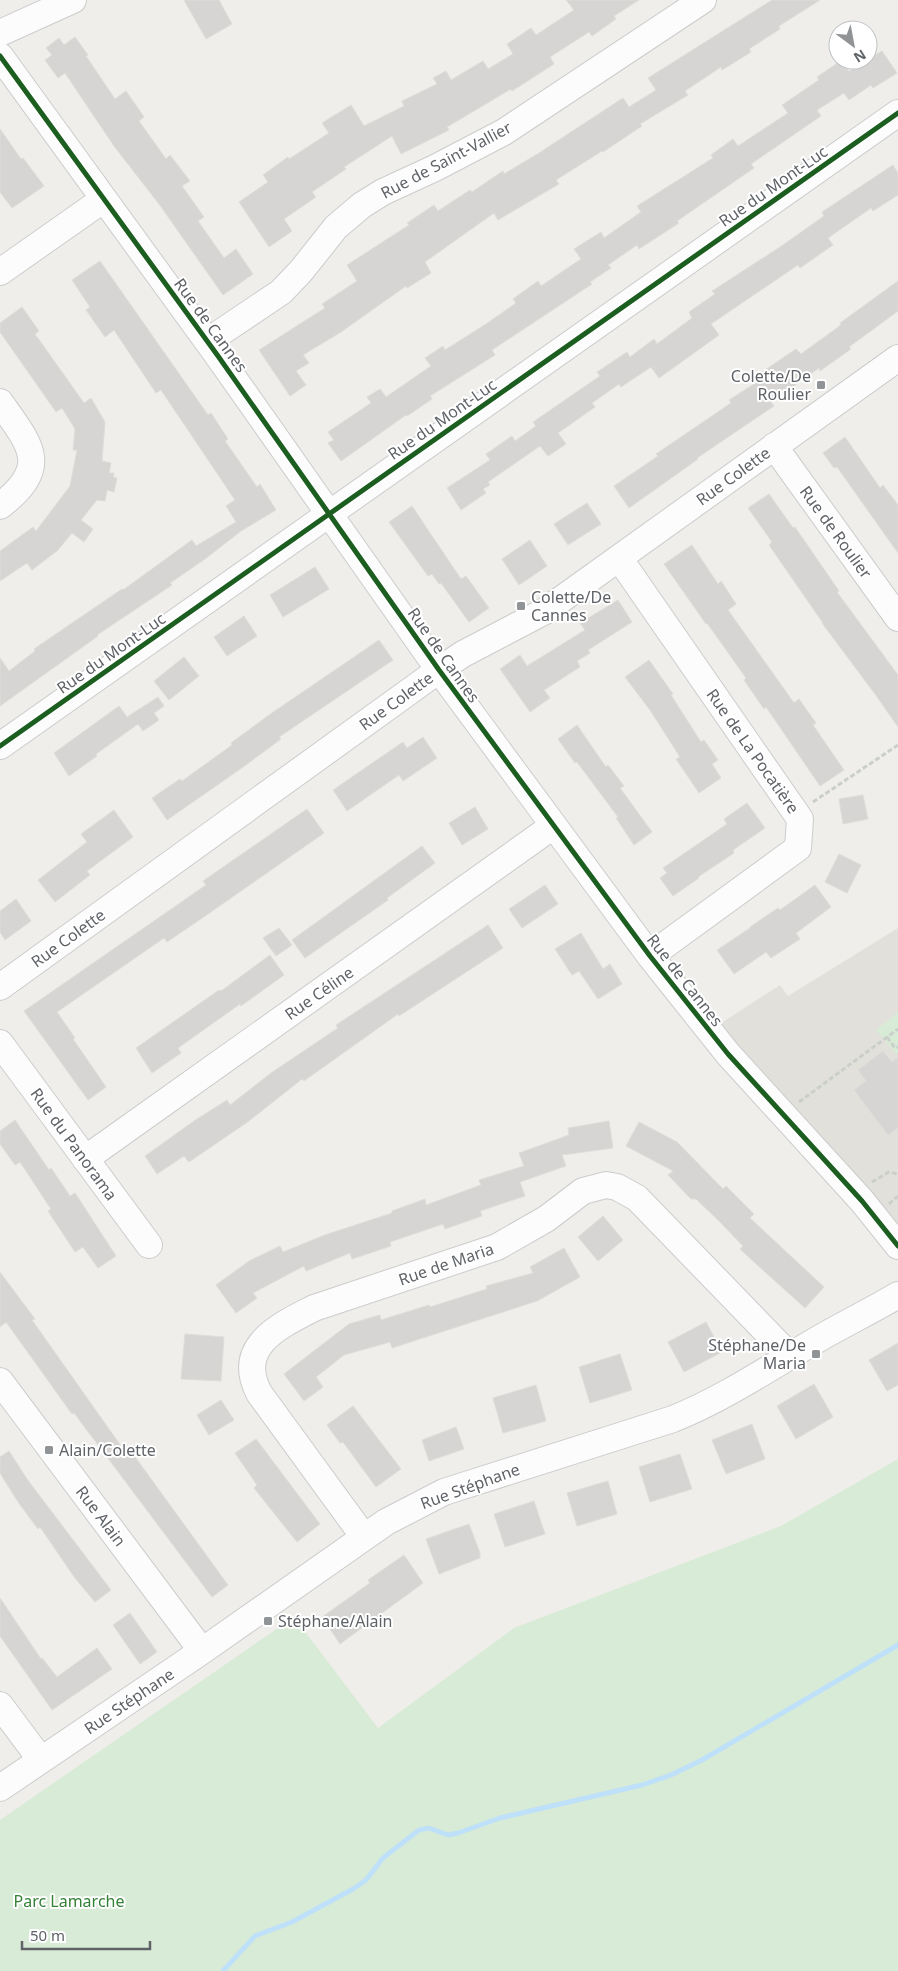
<svg xmlns="http://www.w3.org/2000/svg" width="898" height="1971" viewBox="0 0 898 1971" font-family="'Noto Sans',sans-serif">
<style>
.education{fill:#e2e0da}
.green{fill:#d8ebd6}
.lines{fill:none;stroke-linecap:round;stroke-linejoin:round}
.stream{stroke:#bfe0f9;stroke-width:5}
.building{fill:#d6d5d3;stroke:#deddd9}
.minor-casing{stroke:#cbcccc;stroke-width:28}
.path{stroke:#cacfcc;stroke-width:3;stroke-dasharray:5 2.5;stroke-linecap:butt}
.minor{stroke:#fdfcfc;stroke-width:26}
.cycleway-casing{stroke:#fff;stroke-width:8}
.cycleway{stroke:#1b5e20;stroke-width:5}
.poi-dot{fill:#919496;stroke:#fff;stroke-width:2}
.labels{text-anchor:middle;dominant-baseline:central;stroke-width:4;stroke-linejoin:round;paint-order:stroke}
.street-label{font-size:16px;fill:#5f6368;stroke:#fff}
.poi-label{font-size:16px;fill:#5f6368;stroke:#fff;text-anchor:start}
.park-label{font-size:16px;fill:#348238;stroke:#fff}
</style>
<rect width="100%" height="100%" fill="#efeeea"/>
<path class="education" d="M898 928V1246L709 1031 780 985 788 996Z"/>
<path class="green" d="M898 1012V1053L896 1054 876 1030Z
M898 1459V1971H0V1820L294 1617 378 1728 514 1628 781 1526Z"/>
<g class="lines">
<path class="stream" d="M223 1971 255 1936 292 1922 353 1889 366 1880 383 1858 419 1830 429 1828 448 1835 458 1833 500 1818 642 1785 671 1775 702 1760 898 1645"/>
</g>
<path class="building" d="M184 0H219L232 24 206 39Z
M566 0H639L614 16 616 19 592 36 589 32 550 57 554 64 512 91 511 89 447 127 449 130 401 154 392 136 344 167 346 169 312 192 316 197 284 219 292 231 269 247 239 202 268 182 263 175 288 157 289 159 329 133 322 123 351 105 364 126 404 106 402 101 437 84 433 78 446 71 451 80 483 61 488 69 513 54 507 44 531 28 536 35 574 10Z
M772 0H820L779 26 780 29 749 49 751 52 722 70 721 67 685 91 688 95 640 124 642 126 603 152 602 151 556 180 559 184 498 220 494 213 425 262 431 273 407 288 406 286 341 332 303 355 309 363 296 371 306 385 290 396 259 350 325 308 322 304 357 281 347 265 409 225 407 223 434 205 438 211 470 190 472 192 503 171 504 174 539 153 623 98 629 107 656 90 648 78Z
M75 37 88 55 86 56 115 99 126 91 144 117 139 121 166 159 170 155 190 181 182 186 204 217 198 221 224 258 236 249 253 274 223 295 159 204 114 146 65 73 58 78 45 60 52 55 46 48 59 38 64 45Z
M882 51 897 73 873 88 871 85 849 100 844 93 817 110 821 116 751 164 754 168 677 221 679 223 639 249 637 245 608 265 611 268 590 282 592 284 492 350 495 355 430 396 432 399 407 416 406 415 341 461 328 443 334 440 328 432 371 403 367 397 380 389 386 397 431 366 425 358 443 346 445 350 486 324 516 303 513 299 538 281 541 286 581 259 574 249 601 232 604 238 641 212 637 206 713 158 711 155 733 139 738 146 788 113 782 105 819 80 817 77 842 60 849 71Z
M0 129 21 159 23 158 44 186 12 208 0 192Z
M893 165 898 173V195L873 211 871 208 828 238 833 245 800 268 798 265 711 324 719 335 659 378 651 367 621 387 619 384 592 403 595 407 558 433 566 444 548 456 540 446 488 482 490 485 483 489 486 493 461 510 447 488 490 460 486 454 512 436 515 441 536 426 533 422 600 376 597 372 627 352 630 357 654 339 657 344 692 318 689 312 715 294 712 291 780 247 824 216 822 212Z
M100 261 208 415 211 413 228 439 225 441 257 487 260 484 276 510 241 531 205 559 170 583 172 585 97 635 98 636 0 706V658L9 671 35 651 34 649 122 589 123 590 192 540 196 546 236 522 226 506 235 500 161 390 156 393 114 330 105 337 86 310 90 307 72 280Z
M898 281V311L849 347 851 349 820 371 819 368 771 402 774 406 697 458 698 459 629 508 614 486 658 456 656 454 731 403 729 400 765 377 762 372 796 349 801 354 841 325 840 323Z
M22 307 39 331 35 334 84 403 91 398 105 422 102 461 111 463 109 473H114L113 477 117 478 114 492 107 490 105 501 97 500 81 520 93 529 84 542 72 533 58 550 32 570 27 563 0 581V551L33 527 36 531 70 486 77 450H73L75 429 62 408 56 412 0 332V323Z
M845 437 880 488 883 485 898 505V553L837 467 834 468 823 453Z
M769 494 793 528 795 527 839 591 837 592 898 675V727L875 694 822 623H823L769 545 772 542 748 508Z
M587 503 601 524 568 545 554 524Z
M412 506 461 579 466 576 489 608 469 622 441 583 439 584 432 574 428 576 389 522Z
M530 540 547 566 519 585 502 559Z
M692 545 718 584 721 581 736 604 728 610 794 703 799 699 816 723 813 725 844 770 820 786 766 707 764 709 744 680 746 678 707 623 706 624 664 564Z
M315 567 329 589 283 617 270 595Z
M618 600 632 622 588 650 590 653 577 661 580 667 544 690 550 698 530 712 500 669 520 655 527 666 585 630 580 623Z
M244 616 257 636 227 656 214 637Z
M379 640 393 660 279 737 281 739 246 765 167 820 152 798 180 779 182 781 232 745 231 743 269 715Z
M184 657 199 676 169 700 154 681Z
M649 660 673 694 671 695 701 742 704 740 718 760 712 764 721 778 699 793 676 759 680 757 650 710 625 677Z
M158 697 164 706 154 713 159 720 143 731 138 724 96 754 97 756 69 776 54 753 119 706 127 717Z
M577 725 606 767 608 765 624 786 620 788 652 832 634 845 616 818 618 817 577 762 575 763 558 739Z
M423 737 437 758 403 781 399 775 347 811 333 790 403 742 407 748Z
M863 795 868 819 843 824 839 799Z
M747 803 765 828 733 850 734 853 698 877 699 878 673 896 660 878 667 873 663 868 727 824 724 819Z
M475 807 488 829 462 845 449 823Z
M307 809 324 833 211 912 167 942 164 938 57 1012 75 1038 73 1039 106 1087 88 1100 24 1011 206 885 203 881Z
M114 810 133 837 87 871 90 875 55 902 38 880 87 842 81 834Z
M422 846 435 863 387 898 388 900 305 958 292 940Z
M839 854 861 865 847 893 825 882Z
M545 885 558 904 522 928 509 909Z
M815 885 831 907 796 933 800 939 771 958 766 952 734 974 717 950 750 928V927L778 908 780 910Z
M16 899 31 921 5 940 0 932V911Z
M488 925 503 948 399 1016 398 1014 304 1081 302 1079 249 1121 189 1162 184 1156 157 1174 145 1156 194 1121 227 1100 230 1105 271 1073 338 1028 336 1025Z
M279 928 292 945 276 956 263 938Z
M581 933 603 969 610 964 622 984 598 999 579 971 572 975 555 949Z
M270 955 284 975 241 1006 240 1004 178 1048 181 1053 152 1073 136 1048 219 990 221 991Z
M883 1051 892 1062 898 1057V1128L888 1135 854 1090 866 1081 858 1070Z
M15 1120 49 1170 51 1168 70 1196 75 1193 116 1256 98 1268 83 1247 75 1252 48 1211 51 1209 20 1162 15 1165 0 1144V1131Z
M609 1121 613 1148 562 1155 566 1166 520 1182 525 1196 480 1211 482 1216 445 1229 443 1224 390 1242 391 1246 352 1259 350 1253 306 1271 304 1266 253 1293 257 1298 236 1313 216 1285 249 1261 280 1246 283 1252 325 1235 392 1213V1211L425 1199 426 1205 481 1185 479 1180 524 1166 519 1153 569 1135 568 1128Z
M639 1122 677 1142 723 1189 726 1186 754 1214 750 1218 824 1287 805 1308 754 1262 740 1249 743 1246 719 1221 696 1199H691L668 1175 673 1171 626 1146Z
M603 1216 623 1240 598 1261 578 1237Z
M564 1248 580 1277 537 1301 392 1348 390 1342 344 1355 316 1377 323 1387 304 1401 284 1374 349 1324 380 1315 381 1320 429 1305 430 1307 487 1289 486 1286 533 1273 530 1267Z
M0 1272 35 1319 32 1320 121 1446 125 1443 228 1585 212 1597 74 1413 72 1414 6 1322 0 1327Z
M706 1322 722 1352 684 1372 668 1342Z
M185 1334 224 1337 221 1381 181 1379Z
M898 1343V1385L887 1391 869 1360Z
M620 1354 632 1390 590 1403 579 1367Z
M814 1384 833 1417 796 1439 777 1406Z
M536 1385 546 1421 503 1433 493 1398Z
M221 1400 234 1420 209 1435 197 1415Z
M353 1406 401 1469 376 1487 343 1442 340 1443 327 1425Z
M752 1424 765 1459 726 1474 712 1440Z
M456 1427 464 1449 429 1461 422 1440Z
M256 1439 320 1524 297 1542 254 1488 257 1485 235 1453Z
M9 1451 27 1479 111 1590 95 1602 75 1578 40 1527 38 1529 18 1502 0 1473V1457Z
M680 1454 692 1489 650 1502 639 1467Z
M608 1481 617 1514 577 1526 567 1493Z
M534 1501 545 1534 505 1547 494 1514Z
M469 1524 480 1553V1558L439 1574 426 1539Z
M404 1555 423 1583 340 1644 322 1617 370 1583 368 1580Z
M0 1598 41 1659 42 1658 57 1677 97 1648 112 1669 52 1710 0 1636Z
M130 1613 157 1652 140 1664 113 1625Z"/>
<g class="lines">
<defs>
<path id="minor" d="M0 33 73 0
M0 56 218 356 439 670 650 956 728 1054 862 1201 898 1246
M0 272 104 199
M208 341 281 292 301 271 336 227 362 205 383 192 435 168 504 132 703 0
M0 402C30 445 52 466 0 506
M774 446 898 618
M619 558 800 819 798 848 650 956
M0 746 898 113
M0 987 439 670 463 654 545 611 898 358
M0 1043 149 1245
M85 1159 553 826
M0 1381 202 1651
M364 1537 259 1393C235 1346 279 1326 314 1308L497 1247 546 1219 583 1191 606 1185 617 1187 637 1198 790 1356
M0 1705 41 1760
M0 1788 202 1651 386 1522 444 1492 673 1419C725 1398 772 1366 820 1338 846 1323 873 1310 898 1295"/>
</defs>
<use href="#minor" class="minor-casing"/>
<path class="path" d="M813 802 898 745
M887 1037 895 1048 898 1047
M799 1102 898 1029
M872 1182 889 1172 898 1174
M889 1204 898 1196"/>
<use href="#minor" class="minor"/>
<defs>
<path id="cycleway" d="M0 56 218 356 439 670 650 956 728 1054 862 1201 898 1246
M0 746 898 113"/>
</defs>
<use href="#cycleway" class="cycleway-casing"/>
<use href="#cycleway" class="cycleway"/>
</g>
<g class="poi-dot">
<rect x="816" y="380" width="10" height="10" rx="2.5"/>
<rect x="516" y="601" width="10" height="10" rx="2.5"/>
<rect x="811" y="1349" width="10" height="10" rx="2.5"/>
<rect x="44" y="1445" width="10" height="10" rx="2.5"/>
<rect x="263" y="1616" width="10" height="10" rx="2.5"/>
</g>
<g class="labels">
<g class="street-label">
<text transform="translate(446 160) rotate(-28)">Rue de Saint-Vallier</text>
<text transform="translate(773 186) rotate(-35)">Rue du Mont-Luc</text>
<text transform="translate(211 325) rotate(54)">Rue de Cannes</text>
<text transform="translate(442 419) rotate(-35)">Rue du Mont-Luc</text>
<text transform="translate(733 476) rotate(-36)">Rue Colette</text>
<text transform="translate(836 532) rotate(54)">Rue de Roulier</text>
<text transform="translate(111 653) rotate(-35)">Rue du Mont-Luc</text>
<text transform="translate(444 655) rotate(55)">Rue de Cannes</text>
<text transform="translate(396 701) rotate(-36)">Rue Colette</text>
<text transform="translate(753 751) rotate(55)">Rue de La Pocatière</text>
<text transform="translate(68 938) rotate(-36)">Rue Colette</text>
<text transform="translate(685 980) rotate(52)">Rue de Cannes</text>
<text transform="translate(319 993) rotate(-35)">Rue Céline</text>
<text transform="translate(74 1144) rotate(54)">Rue du Panorama</text>
<text transform="translate(446 1264) rotate(-19)">Rue de Maria</text>
<text transform="translate(470 1486) rotate(-20)">Rue Stéphane</text>
<text transform="translate(101 1516) rotate(53)">Rue Alain</text>
<text transform="translate(129 1701) rotate(-34)">Rue Stéphane</text>
</g>
<g class="poi-label">
<text x="811" y="376" text-anchor="end">Colette/De<tspan x="811" dy="18">Roulier</tspan></text>
<text x="531" y="597">Colette/De<tspan x="531" dy="18">Cannes</tspan></text>
<text x="806" y="1345" text-anchor="end">Stéphane/De<tspan x="806" dy="18">Maria</tspan></text>
<text x="59" y="1450">Alain/Colette</text>
<text x="278" y="1621">Stéphane/Alain</text>
</g>
<g class="park-label">
<text x="69" y="1901">Parc Lamarche</text>
</g>
</g>
<g transform="translate(853 45) rotate(148)"><circle r="24" fill="#ffffff" stroke="#bfc1c3"/>
<path d="M0-4L9 19L0 12L-9 19Z" fill="#919496"/>
<text y="-8" font-size="14" font-weight="bold" text-anchor="middle" fill="#5f6368">N</text>
</g>
<path d="M22 1941v8h128v-8" fill="none" stroke="#5f6368" stroke-width="2.5"/>
<text x="30" y="1941" font-size="15" fill="#5f6368" stroke="#ffffff" stroke-width="4" paint-order="stroke">50 m</text>
</svg>
